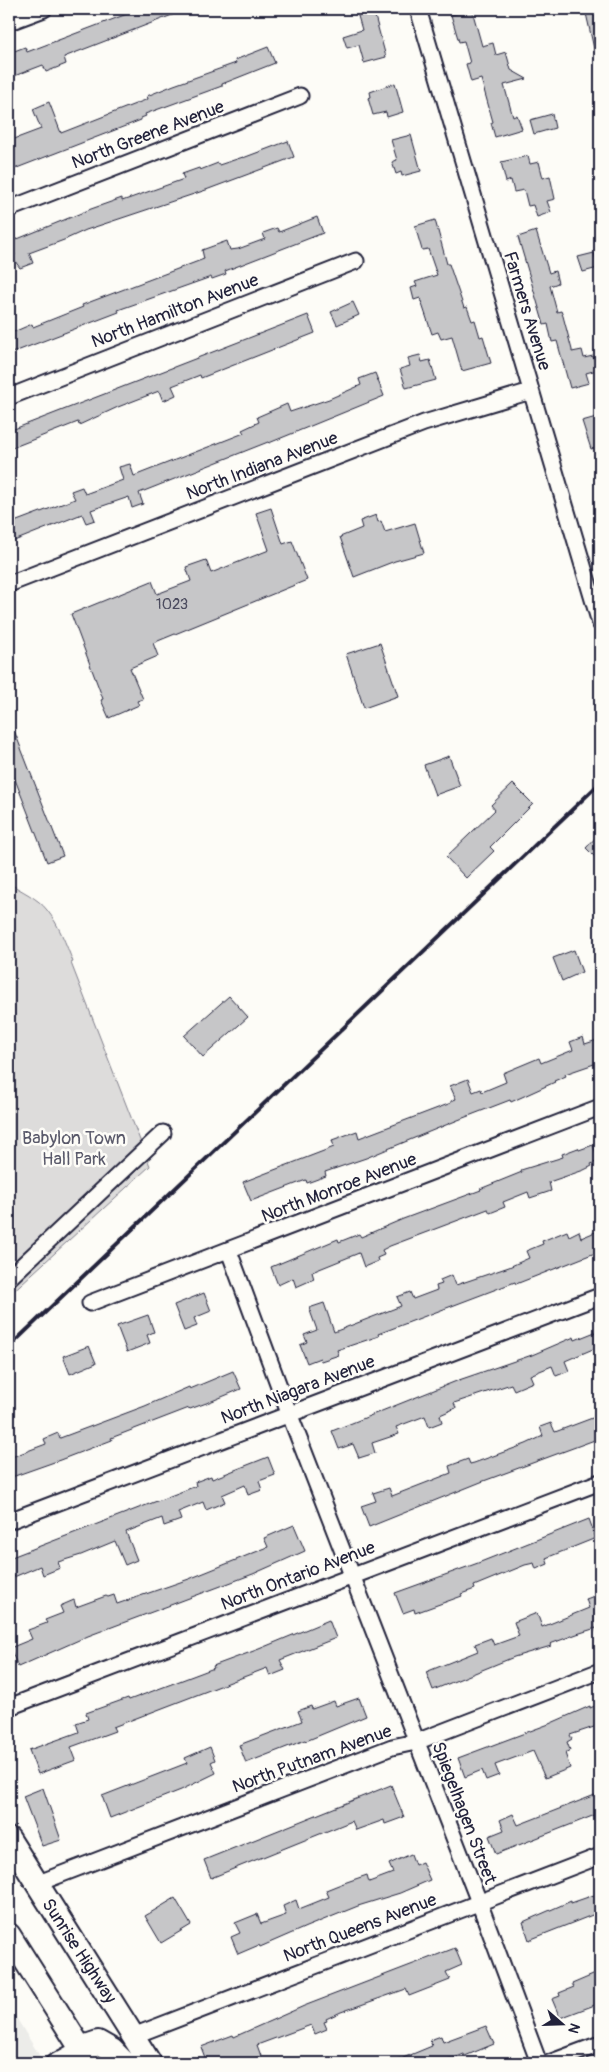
<svg xmlns="http://www.w3.org/2000/svg" width="609" height="2072" viewBox="0 0 609 2072" font-family="Pangolin,sans-serif">
<style>
.built{fill:#ecece9}
.green{fill:#dddcdb;stroke:#807f8b}
.building{fill:#c6c6c8;stroke:#22223b}
.lines{fill:none;stroke-linecap:round;stroke-linejoin:round}
.minor-casing{stroke:#22223b;stroke-width:19}
.highway-casing{stroke:#22223b;stroke-width:26}
.minor{stroke:#fdfcf7;stroke-width:15}
.highway{stroke:#fdfcf7;stroke-width:22}
.rail{stroke:#22223b;stroke-width:4}
.labels{text-anchor:middle;dominant-baseline:central;stroke-width:5;stroke-linejoin:round;paint-order:stroke}
.number-label{font-size:15px;fill:#4b4b5e}
.street-label{font-size:18px;fill:#22223b;stroke:#fdfcf7}
.park-label{font-size:18px;fill:#5a5a6b;stroke:#fdfcf7}
</style>
<rect width="100%" height="100%" fill="#fdfcf7"/>
<filter id="ink" filterUnits="userSpaceOnUse"><feTurbulence type="fractalNoise" baseFrequency=".02" numOctaves="2"/><feDisplacementMap in="SourceGraphic" scale="10" xChannelSelector="R" yChannelSelector="G"/><feConvolveMatrix kernelMatrix="1 2 1 2 8 2 1 2 1" color-interpolation-filters="sRGB"/></filter>
<g filter="url(#ink)">
<path class="built" d="M9 2006 44 2063H9Z"/>
<path class="green" d="M9 883C21 891 38 898 47 910 59 925 66 944 73 962L71 963 150 1166 9 1295Z"/>
<path class="building" d="M140 9 185 10 64 57 66 64 46 72 43 65 9 78V53L25 47 27 52Z
M356 9H373L386 57 364 63 359 45 347 48 343 36 362 30Z
M585 9H600V53H595Z
M472 10 482 46 493 43 496 55 506 52 511 70 527 79 504 85 513 117 517 115 522 129 495 137 491 123 493 122 481 79 471 82 466 64 470 63 464 41 459 42 451 15Z
M268 47 275 63 222 84V86L145 114 146 116 141 118V120L9 171V141L41 129 33 109 49 102 61 133 148 99 147 96 174 85 236 63 235 60Z
M395 83 403 112 387 117 386 112 373 115 368 98 371 97 370 92Z
M552 114 555 128 534 134 530 120Z
M411 135 421 171 402 176 401 172 396 174 392 162 397 160 391 140Z
M288 141 294 157 206 190 86 230 64 240 29 253 33 263 20 268 12 257 15 255 10 242 91 209 122 198V201L184 179 182 174 199 168 200 170 218 163 219 165 243 157V158Z
M528 156 530 164 539 162 543 178 550 176 555 199 547 201 551 212 537 217 533 205 528 206 524 190 514 192 511 180 506 182 501 162Z
M317 217 323 233 225 271 226 274 212 279 211 277 118 310 119 312 9 354V334L32 324 33 327 83 307 82 305 204 259 202 250 227 241 230 250 238 249 265 239 263 233 277 228 279 232Z
M435 220 447 264H449L464 308 467 307 472 321 475 320 480 337 483 336 491 363 462 371 452 336 441 339 438 332 432 334 420 298 414 300 411 288 417 286 415 282 437 275 428 249 422 250 415 226Z
M536 231 549 273 555 271 558 283 550 286 557 312 561 311 563 316 572 350V352L582 350 584 358 593 356 597 370 586 373 589 383 570 388 557 341 552 342 548 324 544 325 518 237Z
M594 253 598 268 583 272 578 257Z
M353 302 359 315 337 325 331 312Z
M308 315 315 333 201 378 200 375 172 386 176 395 163 401 159 391 118 407 79 425 78 422 9 449V431Z
M420 355 422 362 430 360 436 380 406 388 400 369 410 366 408 358Z
M375 373 384 396 269 443 268 442 139 493 143 504 132 508 129 497 91 510 95 520 86 523 82 514 9 543V524L75 499 71 491 82 487 85 494 123 480 119 467 130 464 134 476 244 433 242 430 259 422 257 417 287 404 290 412 329 399 361 385 359 379Z
M600 416V447L591 449 582 421Z
M271 508 283 544 292 541 307 580 153 643 158 656 130 668 143 699 137 701 139 705 109 718 101 700 103 699 71 614 152 581 157 594 191 581 186 567 206 560 211 573 269 550 256 513Z
M376 515 378 522 381 521 385 532 415 523 424 553 395 561 354 577 340 537 362 528 360 521Z
M380 643 398 696 364 708 346 654Z
M10 720 63 856 47 862 9 764Z
M449 756 460 786 435 795 424 765Z
M513 784 533 804 490 847 494 851 466 878 446 857 495 810 491 805Z
M600 833V862L586 848Z
M574 950 582 972 562 981 553 958Z
M229 996 248 1017 203 1057 184 1036Z
M583 1037 585 1044 600 1039V1062L565 1074 566 1076 554 1081 555 1082 511 1102 510 1100 458 1120 366 1158 325 1172 326 1176 307 1183 306 1180 251 1201 243 1182 334 1147 332 1140 357 1131 359 1138 451 1103V1101L456 1099 450 1086 468 1079 473 1092 481 1089 482 1092 506 1082 503 1073 539 1058 541 1063 573 1050 570 1042Z
M593 1145 599 1161 591 1164 592 1166 584 1170 549 1182 551 1191 530 1198 528 1192 503 1202 505 1207 490 1213 488 1209 390 1246 382 1250 384 1255 377 1258 378 1261 364 1267 359 1253 312 1272 314 1279 296 1287 293 1278 278 1285 271 1267 338 1239 339 1242 359 1234 361 1237 403 1219 481 1190 480 1189 522 1172 521 1170 563 1157 562 1154 578 1148 579 1150Z
M600 1230V1251L516 1284 515 1282 378 1334 379 1336 337 1350 339 1355 321 1361 320 1358 307 1363 300 1345 307 1342 304 1335 317 1330 309 1308 324 1303 334 1332 401 1306 397 1297 410 1292 413 1299 437 1290 436 1286 442 1284 440 1280 452 1275 456 1285 509 1267 529 1258 526 1251 543 1244 542 1241 567 1231 569 1236 579 1231 581 1238Z
M204 1293 211 1311 194 1318 197 1326 184 1331 174 1305Z
M148 1315 154 1332 147 1335 150 1343 127 1352 117 1326Z
M600 1330V1346L565 1361 569 1371 556 1376 552 1366 530 1375 533 1382 514 1390 511 1384 454 1403 456 1408 440 1415 442 1422 429 1427 425 1416 396 1427 399 1434 372 1443 375 1453 359 1458 353 1444 339 1449 332 1431 459 1380 532 1355 574 1337 575 1340Z
M89 1346 96 1363 70 1374 63 1356Z
M233 1371 241 1389 212 1401 190 1409 189 1408 111 1438 112 1440 60 1460 9 1478V1458L46 1444 44 1439 58 1433 60 1438 145 1406 189 1387 190 1389Z
M595 1417 600 1430V1438L481 1482 369 1527 361 1506 376 1501 373 1493 389 1488 392 1496 451 1473 449 1466 468 1459 470 1464 474 1463 526 1444 543 1436 540 1427 551 1423 555 1432Z
M268 1457 275 1475 259 1481 262 1490 248 1495 245 1485 222 1495 225 1502 206 1510 203 1502 178 1512 181 1520 164 1526 162 1518 126 1532 137 1560 125 1565 115 1541 81 1555 58 1562 60 1568 43 1575 40 1566 9 1579V1558L196 1486 195 1482 211 1476 212 1479Z
M589 1519 596 1538 546 1558 548 1564 536 1569 534 1563 525 1565 474 1586 475 1589 461 1594 462 1596 415 1613 414 1609 403 1613 395 1593 478 1563Z
M294 1525 305 1551 253 1574 88 1636 18 1667 10 1648 32 1639 28 1630 47 1623 45 1620 63 1613 60 1606 74 1600 76 1607 106 1596 108 1597 114 1595 117 1604 189 1579 268 1547 264 1538Z
M600 1594V1635H598L596 1628 577 1634 550 1644 551 1646 514 1657 433 1690 426 1672 478 1651 475 1644 491 1638 494 1645 519 1636 514 1622 537 1613 542 1627 589 1608 586 1599Z
M329 1620 336 1638 280 1660 285 1670 270 1676 267 1668 113 1727 115 1731 71 1747 76 1760 38 1774 29 1750 79 1732 76 1723 88 1719 86 1713 128 1698 129 1700 214 1668 213 1666 259 1649Z
M359 1698 366 1716 306 1741 305 1740 246 1763 239 1745 302 1721 298 1711 311 1706 312 1709 334 1701 336 1706Z
M600 1704V1725L570 1735 572 1739 567 1742 570 1750 565 1753 570 1768 545 1778 533 1751 495 1765 499 1775 486 1780 482 1770 465 1777 458 1758 549 1724 590 1706V1708Z
M210 1747 215 1760 211 1762 216 1773 181 1790 110 1818 102 1796 187 1763 185 1758Z
M391 1785 404 1817 385 1824 384 1820 356 1830 352 1821 211 1878 204 1860Z
M43 1788 61 1840 42 1846 23 1796Z
M600 1793V1813L496 1854 489 1836 504 1830 500 1820 513 1814 518 1825Z
M411 1854 415 1865 422 1862 430 1880 400 1893 358 1906 306 1927 260 1947 259 1945 238 1954 231 1937 240 1933 235 1923 257 1914 261 1924 286 1915 283 1906 296 1900 299 1909 329 1897 326 1890 341 1884 367 1875 369 1882 393 1873 389 1864Z
M594 1895 600 1912 529 1940 523 1922 571 1901V1903Z
M175 1898 191 1925 161 1943 145 1916Z
M455 1948 462 1965 446 1972 450 1980 409 1996 406 1989 341 2012 326 2019 327 2021 324 2022 327 2029 315 2034 311 2025 257 2045 261 2056 243 2063H207L201 2047 233 2035 234 2037 304 2006Z
M600 1972V2003L560 2018 552 1999 560 1996 559 1993 574 1987 572 1984Z
M486 2026 494 2044 465 2056 464 2054 442 2063H391L432 2046 430 2040 441 2036 443 2042Z"/>
<g class="lines">
<defs>
<path id="minor" d="M418 9 600 623
M9 22 44 9
M9 209 300 96
M9 397 356 261
M9 584 424 423 531 391
M229 1251 289 1413 479 1902 539 2063
M9 1278 163 1133
M90 1303 600 1107
M9 1521 600 1296
M9 1707 600 1482
M36 1884 392 1747 416 1742 600 1671
M133 2036 600 1856
M53 2063 80 2048
M549 2063 600 2044"/>
<path id="highway" d="M9 1839 150 2063
M9 1935 90 2063
M80 2048 98 2042 112 2050 125 2063"/>
</defs>
<use href="#minor" class="minor-casing"/>
<use href="#highway" class="highway-casing"/>
<use href="#minor" class="minor"/>
<use href="#highway" class="highway"/>
<path class="rail" d="M9 1347 600 783"/>
</g>
</g>
<g class="labels">
<g class="number-label">
<text x="172" y="604">1023</text>
</g>
<g class="street-label">
<text transform="translate(148 135) rotate(-21)">North Greene Avenue</text>
<text transform="translate(175 311) rotate(-21)">North Hamilton Avenue</text>
<text transform="translate(527 311) rotate(73)">Farmers Avenue</text>
<text transform="translate(262 466) rotate(-21)">North Indiana Avenue</text>
<text transform="translate(339 1188) rotate(-21)">North Monroe Avenue</text>
<text transform="translate(298 1390) rotate(-21)">North Niagara Avenue</text>
<text transform="translate(298 1576) rotate(-21)">North Ontario Avenue</text>
<text transform="translate(312 1759) rotate(-20)">North Putnam Avenue</text>
<text transform="translate(464 1813) rotate(69)">Spiegelhagen Street</text>
<text transform="translate(360 1928) rotate(-21)">North Queens Avenue</text>
<text transform="translate(79 1951) rotate(57)">Sunrise Highway</text>
</g>
<g class="park-label">
<text x="74" y="1138">Babylon Town<tspan x="74" dy="21">Hall Park</tspan></text>
</g>
</g>
<rect width="609" height="2072" fill="none" stroke="#fdfcf7" stroke-width="30"/>
<rect x="15" y="15" width="579" height="2042" fill="none" stroke="#22223b" stroke-width="2" filter="url(#ink)"/>
<g transform="translate(562 2024) rotate(110)" stroke="#fdfcf7" stroke-width="4" paint-order="stroke">
<path d="M0-4L9 19L0 12L-9 19Z" fill="#22223b"/>
<text y="-8" font-size="14" font-weight="bold" text-anchor="middle" fill="#22223b">N</text>
</g>
</svg>
